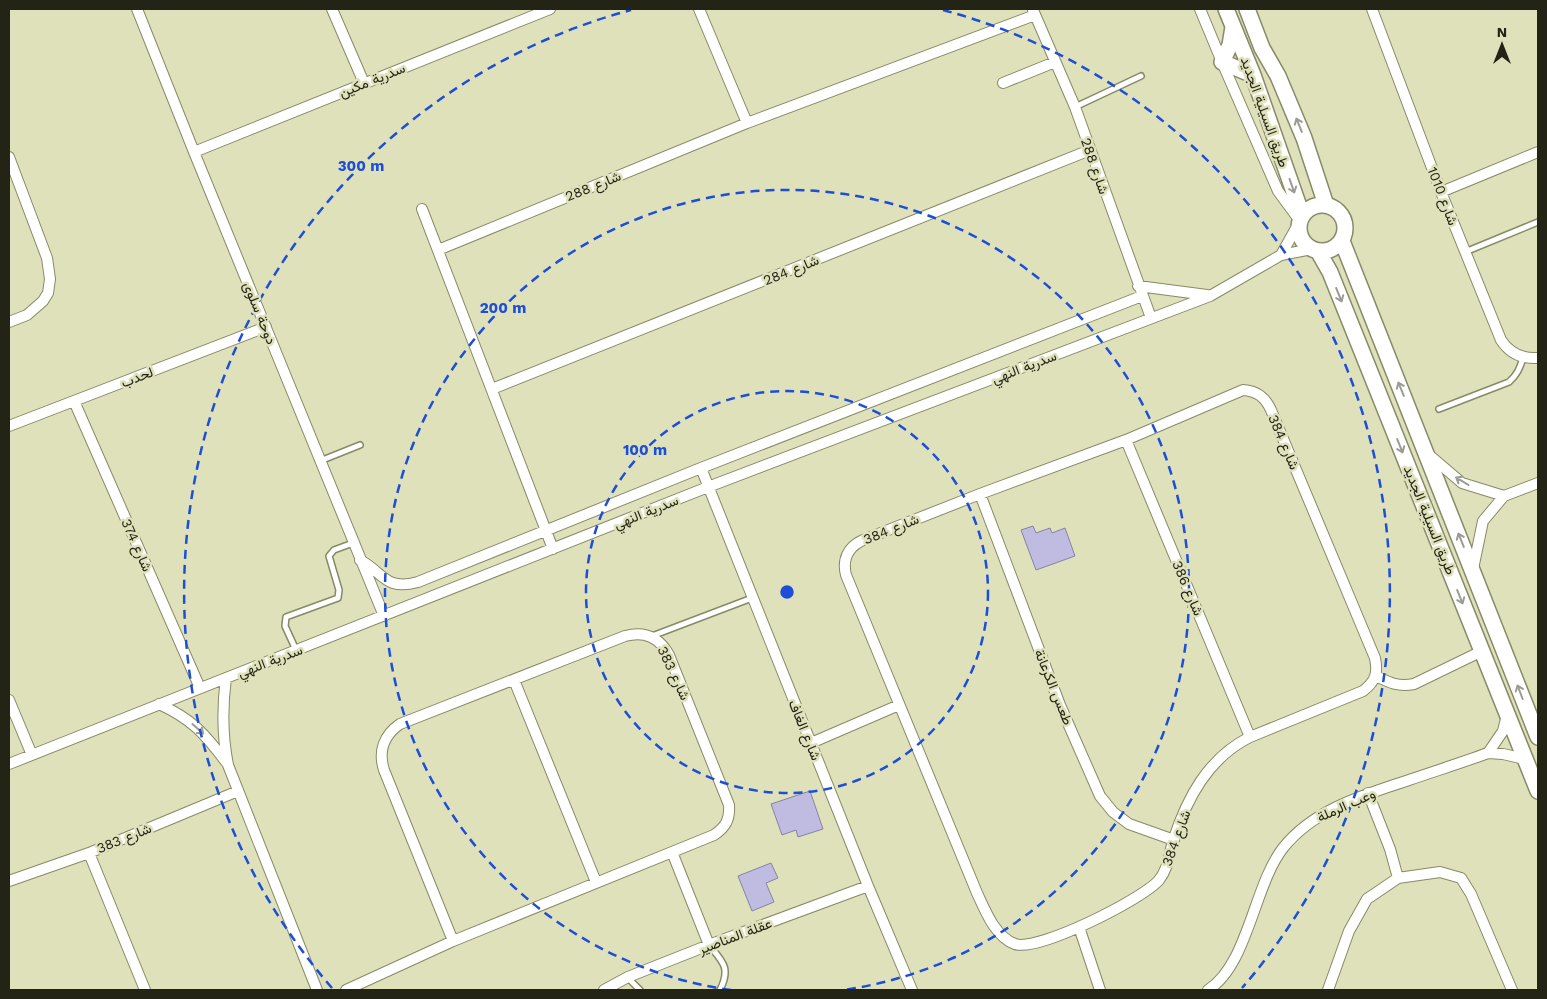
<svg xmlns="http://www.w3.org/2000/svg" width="1547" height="999" viewBox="0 0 1547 999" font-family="'Work Sans',Vazirmatn,sans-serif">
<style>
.building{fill:#c0bce1;stroke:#8682a4}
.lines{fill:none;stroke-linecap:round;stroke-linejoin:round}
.lane-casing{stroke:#888966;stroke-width:8}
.street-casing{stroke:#888966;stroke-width:12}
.secondary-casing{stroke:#888966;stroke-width:18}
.lane{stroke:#fff;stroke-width:5}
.street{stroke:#fff;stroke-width:10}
.secondary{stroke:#fff;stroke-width:15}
.oneway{stroke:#9c9c96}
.ring{fill:none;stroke:#1d4ed8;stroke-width:2.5;stroke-dasharray:9 6}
.labels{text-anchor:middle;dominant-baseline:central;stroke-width:5;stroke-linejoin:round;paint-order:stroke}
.street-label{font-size:14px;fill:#242416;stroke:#dfe1bb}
.centre{fill:#1d4ed8;stroke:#dfe1bb;stroke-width:2.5}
.ring-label{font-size:15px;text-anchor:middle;font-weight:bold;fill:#1d4ed8;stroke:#dfe1bb;stroke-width:5;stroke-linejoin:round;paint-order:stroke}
</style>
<rect width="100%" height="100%" fill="#dfe1bb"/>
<path class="building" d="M1033 526 1036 533 1050 528 1052 533 1065 528 1075 556 1036 570 1021 530Z
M810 791 823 829 798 837 796 830 782 835 771 804Z
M771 863 778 878 766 883 774 902 752 911 738 876Z"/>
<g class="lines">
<defs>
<path id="lane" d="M1075 107 1141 76
M1465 252 1538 222
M1439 409 1509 382C1517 375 1520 368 1523 358
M320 461 360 445
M652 636 752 598
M296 650 285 626 286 617 338 598 339 590 329 556 334 550 353 543
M709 945C723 962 731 968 720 990
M628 978 640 990"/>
<path id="street" d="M137 9 194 152 384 616
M332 9 364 83
M699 9 747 123
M1200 9 1222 62 1278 191 1300 221 1281 255
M1372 9 1441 192 1501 340C1510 354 1522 359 1538 358
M1033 10 1075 107 1151 318
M1003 83 1055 62
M194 152 550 9
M9 157 47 258 50 279 48 293 43 301 27 315 9 322
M1441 192 1538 152
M422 209 553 549
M438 250 747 123 1035 15
M1138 286 1207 295
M492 389 1090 150
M1243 390C1257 391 1265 397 1271 410L1375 658C1378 673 1376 681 1363 691L1250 737C1208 758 1187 798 1173 841 1169 855 1168 869 1159 880 1143 899 1038 952 1015 944 995 937 985 910 977 893L846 575C842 559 848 547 863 540L980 494 1126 440Z
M74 401 200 688
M9 426 266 327
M1126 440 1250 737
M1428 454 1462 483 1504 496
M701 468 868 886 912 990
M980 494 1060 705 1100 796 1113 812 1129 824 1174 840
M360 560C384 573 385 591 418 582L701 468 1142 296
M1473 569 1483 521 1504 496 1538 483
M1376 676C1390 683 1398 687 1414 684L1482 651
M226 678C222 708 222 735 228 765L317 990
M514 680 596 882
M9 700 32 755
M159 704C192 719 205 734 226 762
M811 743 899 705
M1488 753 1503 731 1507 715
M9 764 708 487 1210 296 1281 255 1312 249
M1368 793 1390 849 1398 878
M672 852 709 945
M89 853 145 990
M9 881 89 853 238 791
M1079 927 1100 990
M346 990 453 941 714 835C726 827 730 819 729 805L669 655C659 637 645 631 625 636L400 724C384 735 378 751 384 770L453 941
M604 990 628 977 714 943 868 886
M1208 990C1248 965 1254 885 1283 848 1314 809 1364 795 1409 780 1435 771 1461 763 1488 753L1503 754 1525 759
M1328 990 1349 931 1367 899 1398 878 1440 872 1461 878 1471 894 1512 990"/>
<path id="secondary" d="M1226 9 1253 75 1302 215
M1247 9 1262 48 1278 76 1304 138 1326 205
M1233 27 1230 45 1222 62 1253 75
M1299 228a23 23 0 1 1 46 0a23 23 0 1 1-46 0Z
M1342 241 1538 737
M1318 251 1330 272 1538 791"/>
</defs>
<use href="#lane" class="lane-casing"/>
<use href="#street" class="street-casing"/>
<use href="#secondary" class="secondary-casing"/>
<use href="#lane" class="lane"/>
<use href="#street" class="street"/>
<use href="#secondary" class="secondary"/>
</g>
<defs><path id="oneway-shaft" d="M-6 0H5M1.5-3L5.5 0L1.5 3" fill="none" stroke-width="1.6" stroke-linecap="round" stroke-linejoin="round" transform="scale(1.25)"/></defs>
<g class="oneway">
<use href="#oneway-shaft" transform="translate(1299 125) rotate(-112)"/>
<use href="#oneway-shaft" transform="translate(1292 186) rotate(71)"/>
<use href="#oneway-shaft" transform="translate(1339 295) rotate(68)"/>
<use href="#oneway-shaft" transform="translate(1401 389) rotate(-112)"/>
<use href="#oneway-shaft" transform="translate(1400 446) rotate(68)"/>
<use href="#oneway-shaft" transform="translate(1462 481) rotate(-149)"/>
<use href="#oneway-shaft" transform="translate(1461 540) rotate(-112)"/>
<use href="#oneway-shaft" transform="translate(1460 597) rotate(68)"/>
<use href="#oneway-shaft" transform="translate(1520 692) rotate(-111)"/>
<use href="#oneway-shaft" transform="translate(198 729) rotate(42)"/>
</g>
<g class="ring">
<circle cx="787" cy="592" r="201"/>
<path d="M731 990A402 402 0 1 1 843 990"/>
<path d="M332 988A603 603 0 0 1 631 10M943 10A603 603 0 0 1 1242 988"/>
</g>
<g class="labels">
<g class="street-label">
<text transform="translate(372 80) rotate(-22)">سدرية مكين</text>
<text transform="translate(1265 112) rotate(70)">طريق السيلية الجديد</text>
<text transform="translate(1095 166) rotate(71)">شارع 288</text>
<text transform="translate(593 186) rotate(-22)">شارع 288</text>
<text transform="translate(1443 196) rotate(69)">شارع 1010</text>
<text transform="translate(791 270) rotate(-22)">شارع 284</text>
<text transform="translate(260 313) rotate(68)">دوحة سلوى</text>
<text transform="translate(1024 367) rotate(-21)">سدرية النهي</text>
<text transform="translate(137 377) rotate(-21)">لحدب</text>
<text transform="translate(1284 442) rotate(67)">شارع 384</text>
<text transform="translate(646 512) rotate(-22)">سدرية النهي</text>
<text transform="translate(1430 520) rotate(68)">طريق السيلية الجديد</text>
<text transform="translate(891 529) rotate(-22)">شارع 384</text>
<text transform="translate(137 545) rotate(66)">شارع 374</text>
<text transform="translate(1188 588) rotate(67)">شارع 386</text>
<text transform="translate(270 661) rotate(-21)">سدرية النهي</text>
<text transform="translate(674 673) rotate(65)">شارع 383</text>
<text transform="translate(1054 687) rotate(68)">طعس الكرعانة</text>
<text transform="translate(805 730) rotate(68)">شارع الغاف</text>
<text transform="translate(1346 805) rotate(-24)">وعب الرملة</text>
<text transform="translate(124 838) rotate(-22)">شارع 383</text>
<text transform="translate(1176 838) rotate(-70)">شارع 384</text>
<text transform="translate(735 936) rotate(-21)">عقلة المناصير</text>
</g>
</g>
<circle cx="787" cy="592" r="8" class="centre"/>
<g class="ring-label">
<text x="361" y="171">300 m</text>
<text x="503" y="313">200 m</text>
<text x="645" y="455">100 m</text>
</g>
<rect width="1547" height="999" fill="none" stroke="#242416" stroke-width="20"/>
<g transform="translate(1502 45)" stroke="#dfe1bb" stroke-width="4" paint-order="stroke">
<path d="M0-4L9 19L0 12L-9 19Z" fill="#242416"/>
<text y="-8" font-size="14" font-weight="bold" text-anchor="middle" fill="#242416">N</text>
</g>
</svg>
